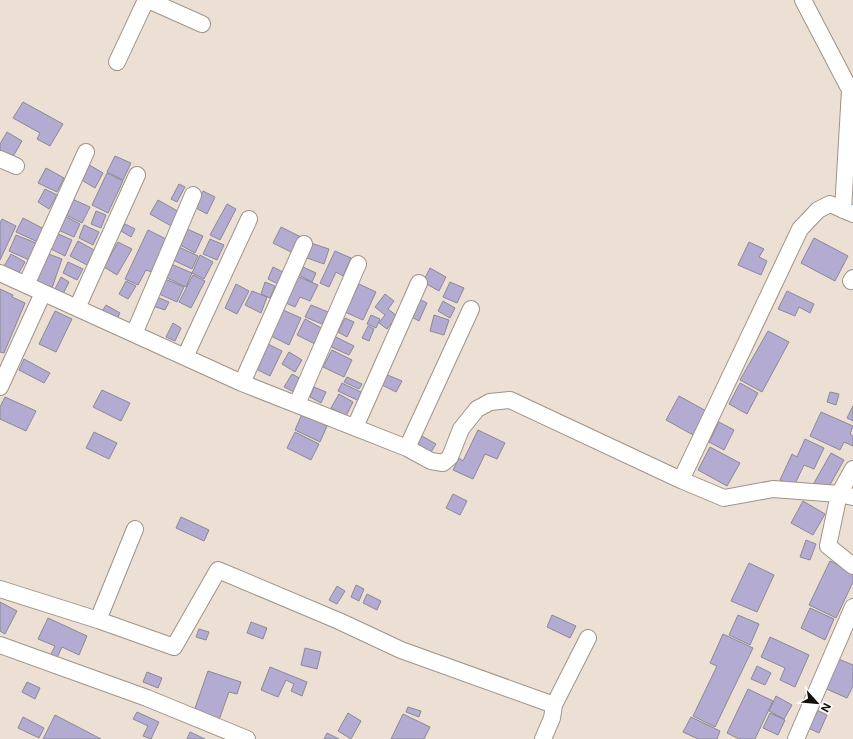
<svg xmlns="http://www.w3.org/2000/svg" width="853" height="739" viewBox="0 0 853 739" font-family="Inter,sans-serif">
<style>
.building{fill:#b3abd2;stroke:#8b8996}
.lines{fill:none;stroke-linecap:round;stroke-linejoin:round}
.minor-casing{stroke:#9e9388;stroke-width:18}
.minor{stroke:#fff;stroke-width:16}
</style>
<rect width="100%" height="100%" fill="#ece0d4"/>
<path class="building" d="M23 102 63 124 50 146 37 139 40 133 13 118Z
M7 132 22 141 11 160 0 154V144Z
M115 156 131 163 123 180 107 172Z
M86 163 103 173 95 188 78 178Z
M46 168 64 178 57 192 38 183Z
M107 173 123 181 108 213 92 205Z
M179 184 185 187 177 202 171 199Z
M45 189 57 195 49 209 38 202Z
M203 191 215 197 207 214 196 208Z
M70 198 90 207 82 223 62 213Z
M158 200 181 213 173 227 150 214Z
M227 204 236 209 220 240 210 235Z
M96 211 106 215 101 228 91 224Z
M63 215 80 224 74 237 56 229Z
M23 218 46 230 40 243 16 232Z
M2 219 16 226 0 260V223Z
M125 224 135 229 131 237 121 231Z
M84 225 99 232 93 245 79 238Z
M281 227 301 237 293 253 273 243Z
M187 229 203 236 195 253 180 245Z
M148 230 168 240 152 272 146 270 138 285 125 279Z
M56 233 72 240 65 256 49 248Z
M16 235 36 243 29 260 9 251Z
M814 238 848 256 835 281 801 263Z
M210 239 224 245 217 260 203 254Z
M78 241 96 251 89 266 70 256Z
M118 242 132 249 117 275 104 267Z
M749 242 764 249 759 257 767 261 761 275 738 265Z
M311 243 329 249 324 264 307 258Z
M179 247 198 256 192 269 173 260Z
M335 251 351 258 343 276 336 272 329 287 320 283Z
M46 253 62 259 52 288 32 281Z
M11 254 25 262 16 278 2 270Z
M200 255 213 262 204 279 192 273Z
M68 262 83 269 77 280 63 273Z
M171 264 192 273 186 287 165 277Z
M273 267 283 272 278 284 268 279Z
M303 267 316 273 312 282 299 275Z
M430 268 446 277 439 291 423 282Z
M193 275 205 281 191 308 179 302Z
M297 276 318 285 310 301 300 297 295 307 286 303Z
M61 277 69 282 62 296 54 291Z
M165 279 184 287 177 302 159 294Z
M126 281 136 286 128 299 119 294Z
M265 282 275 286 270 298 261 294Z
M450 282 464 288 457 303 443 297Z
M236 284 249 291 237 314 225 308Z
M359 284 376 292 363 320 345 312Z
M0 289 13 295 12 297 25 303 4 353 0 352Z
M252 291 267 297 261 313 245 305Z
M787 291 814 304 810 313 799 307 795 316 778 309Z
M385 294 394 301 388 309 397 316 387 329 379 323 385 315 375 307Z
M157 297 169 302 165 310 153 306Z
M417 298 427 303 419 321 408 315Z
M443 301 455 308 450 318 438 311Z
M106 305 120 313 116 321 101 313Z
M311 305 328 312 322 324 305 317Z
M283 310 301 318 289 345 271 336Z
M55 311 72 319 56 352 39 344Z
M371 315 380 319 376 328 367 324Z
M434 315 449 320 444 335 430 331Z
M345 318 354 322 347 337 338 332Z
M305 319 325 330 317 345 297 335Z
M173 323 181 328 175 341 166 337Z
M368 326 374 329 369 341 362 338Z
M768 331 789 342 762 392 740 380Z
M332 335 354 346 349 355 327 345Z
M268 344 282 351 270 376 256 369Z
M332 350 352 360 344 377 323 367Z
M289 352 302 360 295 372 282 364Z
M24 359 50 373 44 383 19 370Z
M292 374 303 380 296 393 284 387Z
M385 374 402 381 396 392 380 384Z
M347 377 362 384 359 389 344 382Z
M342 383 363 393 359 401 338 391Z
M740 383 758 393 747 414 729 404Z
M314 387 326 392 321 403 310 397Z
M102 390 130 403 121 421 93 407Z
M830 392 839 394 836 405 827 402Z
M339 394 353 402 346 416 331 408Z
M679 396 708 412 695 436 666 420Z
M5 397 36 411 26 431 0 419V407Z
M853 406V421L847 418Z
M821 412 853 426 850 434 853 436V446L844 442 840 450 810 436Z
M302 414 327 426 320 442 295 430Z
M719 422 734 430 724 450 709 442Z
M478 430 505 443 497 459 485 454 473 479 453 470 459 458 463 461Z
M94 432 117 443 109 459 86 448Z
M295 432 319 444 311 460 287 448Z
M422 436 436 444 431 452 417 445Z
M805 439 824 448 814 469 804 465 794 486 780 480 792 454 797 457Z
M710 447 740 463 727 486 698 470Z
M831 453 844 460 827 490 814 483Z
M453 494 467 501 460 515 446 508Z
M803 501 825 514 813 535 791 523Z
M181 517 209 530 204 541 176 528Z
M806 540 816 544 810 560 800 557Z
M830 561 853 572V582L836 618 809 605Z
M749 563 774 575 757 612 731 601Z
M356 585 364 589 359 601 351 597Z
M337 586 345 591 337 604 329 600Z
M367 594 381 601 377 610 363 603Z
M0 602 17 611 5 634 0 631Z
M810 608 834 619 825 640 801 628Z
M552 615 576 626 570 638 547 627Z
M738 615 759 624 750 645 729 635Z
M48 618 87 636 79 655 62 647 56 660 49 658 55 646 38 639Z
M251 622 267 628 263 639 247 633Z
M199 629 209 632 206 640 196 637Z
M723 634 753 648 715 727 693 716 717 666 710 663Z
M770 637 809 655 795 687 780 680 785 668 761 657Z
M305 648 321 652 317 669 301 665Z
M836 658 853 665V686L847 698 822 687Z
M757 666 771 673 765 685 751 679Z
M270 667 307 682 302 696 291 691 294 684 286 680 278 697 261 690Z
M208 671 241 682 237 694 229 692 219 720 194 711Z
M147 672 162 678 158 688 143 682Z
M27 682 40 688 35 699 22 692Z
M748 689 773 701 755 739H739L727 733Z
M776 696 792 705 784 719 769 711Z
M408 707 421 711 419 717 406 712Z
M815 709 827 715 819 733 806 727Z
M137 712 159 722 151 739 143 736 148 726 133 719Z
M348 713 361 721 351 739 338 731Z
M770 713 785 720 778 735 763 728Z
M403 714 430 727 424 739H391Z
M55 715 101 739H43Z
M23 717 44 728 39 738 18 728Z
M691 717 720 731 717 739H698L683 732Z
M190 732 205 739H187Z
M327 733 339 739H324Z"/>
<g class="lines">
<defs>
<path id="minor" d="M148 0 202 24
M803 0 850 90 843 210
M117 62 146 0
M0 159 16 166
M0 273 242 383 407 448 431 461 443 463 450 457 461 429 477 409 490 402 510 400 681 480 724 498 773 489 839 494 828 546 853 566
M851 281 853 278
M26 285 86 152
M77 308 137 175
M134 334 193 195
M185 357 249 219
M242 383 304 244
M0 387 43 293
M297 404 358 264
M355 427 419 283
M407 448 471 309
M853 469 839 494 853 497
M681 480 800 229 818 210 830 204 853 214
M0 589 98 620 174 647 218 570 339 621 401 650 554 705
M98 620 135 529
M0 645 147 698 247 739
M543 739 552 718 554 705 588 638
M796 739 853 607"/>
</defs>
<use href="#minor" class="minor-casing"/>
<use href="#minor" class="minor"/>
</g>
<g transform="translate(817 703) rotate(117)" stroke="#ffffff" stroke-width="3" paint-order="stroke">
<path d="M0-3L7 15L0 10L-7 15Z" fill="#130f0b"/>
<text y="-6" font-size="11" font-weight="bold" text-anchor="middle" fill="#130f0b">N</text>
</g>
</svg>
